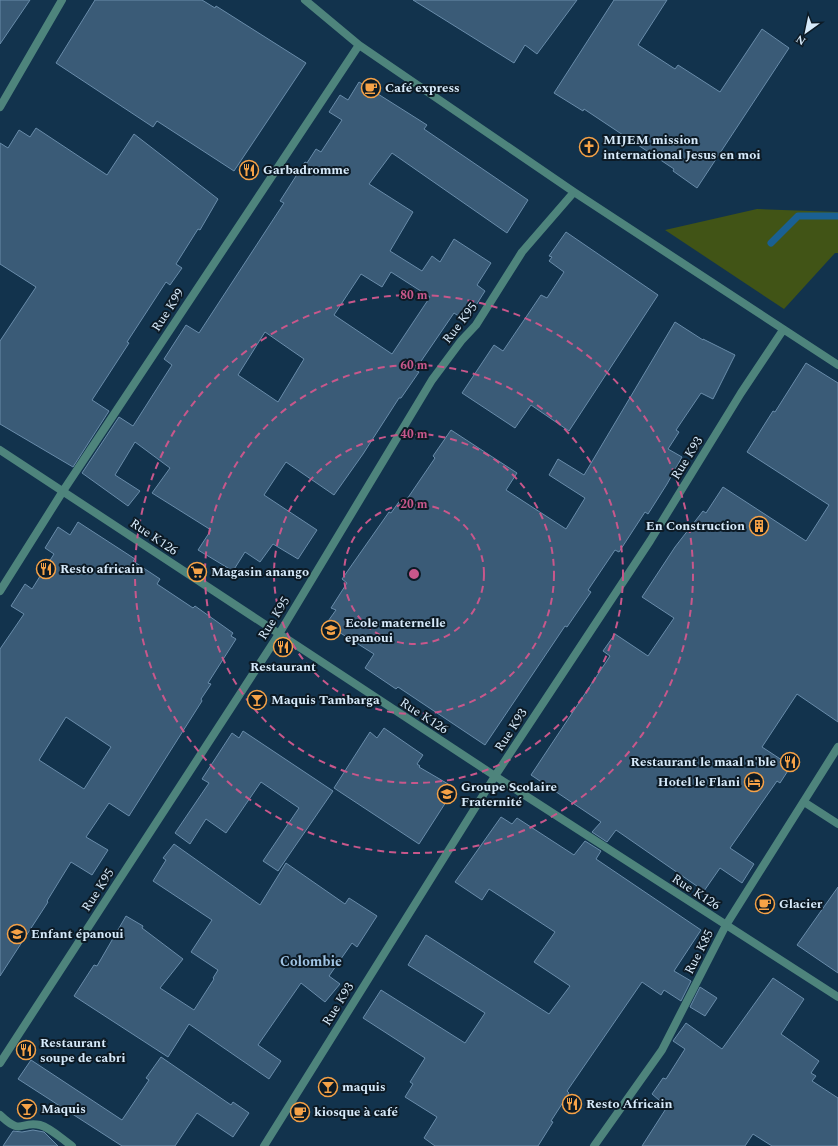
<svg xmlns="http://www.w3.org/2000/svg" width="838" height="1146" viewBox="0 0 838 1146" font-family="Spectral,serif">
<style>
.green{fill:#415416}
.lines{fill:none;stroke-linecap:round;stroke-linejoin:round}
.stream{stroke:#1a6092;stroke-width:7}
.building{fill:#3a5b77;stroke:#698caa;fill-rule:evenodd}
.service{stroke:#4e847c;stroke-width:8}
.minor{stroke:#4e847c;stroke-width:8}
.ring{fill:none;stroke:#c8578b;stroke-width:2;stroke-dasharray:7 5}
.labels{text-anchor:middle;dominant-baseline:central;stroke-width:4;stroke-linejoin:round;paint-order:stroke}
.poi-label{font-size:13px;font-weight:bold;fill:#d7eafa;stroke:#0c1a25;text-anchor:start}
.street-label{font-size:13px;fill:#d7eafa;stroke:#0c1a25}
.neighbourhood-label{font-size:14px;font-weight:bold;fill:#a0c4e4;stroke:#0c1a25}
.centre{fill:#c8578b;stroke:#0c1a25;stroke-width:2}
.ring-label{font-size:12px;text-anchor:middle;font-weight:bold;fill:#c8578b;stroke:#0c1a25;stroke-width:4;stroke-linejoin:round;paint-order:stroke}
</style>
<rect width="100%" height="100%" fill="#12334d"/>
<path class="green" d="M757 209 838 212V253H835L784 309 665 230Z"/>
<g class="lines">
<path class="stream" d="M771 243 798 216H838"/>
</g>
<path class="building" d="M0 0H30L0 44Z
M95 0H202L215 8 216 6 306 63 234 171 157 121 153 127 56 63Z
M413 0H577L537 54 525 45 514 63Z
M614 0H667L638 45 675 69 678 65 720 92 762 29 789 48 697 188 673 171 674 169 584 109 583 111 554 93Z
M359 82 427 125 424 129 528 200 507 233 392 153 369 184 413 212 390 251 422 271 432 256 440 262 454 239 491 263 477 285 485 291 466 321 454 313 415 370 419 372 401 398H399L363 454 334 495 286 462 264 495 317 530 298 559 273 544 260 562 245 552 233 571 198 550 211 530 152 493 170 468 135 442 115 475 140 491 128 506 82 473 119 417 133 426 172 365 164 359 186 325 199 333 284 203 280 201 305 162 307 163 316 149 321 152 342 120 329 112 340 95 348 100ZM391 272 430 297 392 354 334 315 361 274 382 287ZM265 332 304 359 278 402 238 375Z
M36 128 107 175 134 134 218 199 200 230 198 229 176 264 182 268 170 285 166 282 127 342 129 343 92 400 109 411 73 467 0 424V341L36 287 0 264V143L8 148 19 130 30 137Z
M566 232 658 295 569 431 531 405 515 428 462 393 494 345 503 351 541 295 547 298 564 272 549 261 552 257 549 256Z
M675 322 703 340V339L735 355 713 399 701 393 676 430 679 432 668 449 682 457 667 484 648 514 645 512 619 552 615 550 588 590 591 592 567 627 565 626 485 745 398 687 396 689 365 668 374 654 326 624 336 610 331 608 347 583 342 579 389 512 391 513 401 499 405 502 435 458 433 456 451 430 517 473 506 490 566 529 585 498 549 475 558 459 584 475Z
M806 363 838 383V722L797 694 762 747 791 766 780 783 777 781 730 848 754 864 742 883 720 868 704 891 616 830 607 842 592 832 601 822 531 775 610 656 603 651 615 634 648 656 674 618 642 597 675 547 703 511 706 513 723 487 806 541 829 505 747 452 773 411 775 412Z
M78 522 135 559 133 561 160 579 157 584 193 608 195 606 233 633 231 636 236 639 208 683 211 684 201 699 202 701 129 816 109 803 86 837 108 850 92 875 71 862 47 901 48 902 0 976V649L24 614 11 606 25 584 32 589 54 554 45 548 58 527 70 535ZM66 717 111 747 84 789 39 760Z
M384 728 423 755 417 764 420 766 419 767 455 788 419 844 334 788 370 732 377 738Z
M243 731 333 791 278 871 263 861 299 808 261 782 226 833 206 819 190 844 175 833 209 783 202 779 232 733 239 738Z
M501 817 512 824 517 818 574 855 585 841 601 851 596 859 701 930 674 971 691 981 681 1001 664 990 661 995 642 982 567 1091 569 1093 551 1121 553 1122 538 1146H435L424 1138 437 1117 405 1097 413 1084 410 1082 425 1058 363 1018 381 990 465 1043 485 1013 408 965 426 935 549 1014 570 986 534 962 555 932 489 889 482 900 455 882Z
M174 844 260 905 286 863 345 904 349 898 377 916 357 947 352 943 329 976 340 984 325 1002 301 983 258 1045 281 1061 269 1079 189 1024 168 1057 74 996 94 965 97 966 126 916 143 926 142 928 183 959 160 988 194 1010 214 979 213 978 218 970 191 952 212 920 153 881 166 860 163 858Z
M838 887V973L797 945Z
M773 978 804 999 781 1034 819 1061 811 1073 816 1076 812 1081 838 1098V1146H772L753 1134 745 1146H642L667 1107 652 1094 663 1078 666 1079 685 1049 673 1041 686 1023 722 1049Z
M700 987 717 998 705 1016 690 1007Z
M161 1057 231 1105 233 1102 249 1113 233 1137 197 1113 175 1146H122L18 1079 31 1060 122 1120 149 1080 146 1078Z
M33 1130 44 1132 58 1146H3L13 1131 22 1132Z"/>
<g class="lines">
<path class="service" d="M804 802 838 824"/>
<path class="minor" d="M305 0 359 45 574 192 838 365
M0 107 62 0
M0 450 495 776 838 997
M0 591 63 491 359 45
M0 1063 279 634 432 380 461 341 476 325 522 252 574 192
M0 1115C23 1137 20 1120 40 1125 51 1128 63 1140 72 1146
M264 1146 495 776 650 541 741 393 783 330
M594 1146 662 1050 726 925 838 747"/>
</g>
<g class="ring">
<circle cx="414" cy="574" r="70"/>
<circle cx="414" cy="574" r="140"/>
<circle cx="414" cy="574" r="209"/>
<circle cx="414" cy="574" r="279"/>
</g>
<defs>
<symbol id="cafe-ring" viewBox="-11 -11 22 22"><circle r="9.5" fill="#0c1a25" stroke="#f6a247" stroke-width="1.5"/><path d="M-5.5-4.5H6V0H3Q3 3.5 0 3.5H-2.5Q-5.5 3.5-5.5 0ZM3-3.2v2h1.7v-2ZM-6 4.5H4V6H-6Z" fill="#f6a247"/></symbol>
<symbol id="church-ring" viewBox="-11 -11 22 22"><circle r="9.5" fill="#0c1a25" stroke="#f6a247" stroke-width="1.5"/><path d="M-1.2-6h2.4v3.5h3.3v2.4h-3.3V6h-2.4V-.1h-3.3v-2.4h3.3Z" fill="#f6a247"/></symbol>
<symbol id="restaurant-ring" viewBox="-11 -11 22 22"><circle r="9.5" fill="#0c1a25" stroke="#f6a247" stroke-width="1.5"/><path d="M-5-6h1v4h1v-4h1v4h1v-4h1v5L-1.5 .5V6h-2V.5L-5-1ZM5-6V6H3V1.5H1.5Q1.5-4 5-6Z" fill="#f6a247"/></symbol>
<symbol id="building-ring" viewBox="-11 -11 22 22"><circle r="9.5" fill="#0c1a25" stroke="#f6a247" stroke-width="1.5"/><path d="M-4-6H4V6H1V3H-1V6H-4ZM-2.5-4.3h1.7v1.8h-1.7ZM.8-4.3h1.7v1.8H.8ZM-2.5-1h1.7V.8h-1.7ZM.8-1h1.7V.8H.8Z" fill="#f6a247"/></symbol>
<symbol id="supermarket-ring" viewBox="-11 -11 22 22"><circle r="9.5" fill="#0c1a25" stroke="#f6a247" stroke-width="1.5"/><path d="M-6-5.5h2.5l.6 2H6L4.5 2H-2.5L-4.4-4H-6ZM-1.5 3.2a1.3 1.3 0 1 0 .1 0ZM3 3.2a1.3 1.3 0 1 0 .1 0Z" fill="#f6a247"/></symbol>
<symbol id="school-ring" viewBox="-11 -11 22 22"><circle r="9.5" fill="#0c1a25" stroke="#f6a247" stroke-width="1.5"/><path d="M0-5L7-2L0 1L-7-2ZM-4 1L0 2.5L4 1V4Q0 6-4 4Z" fill="#f6a247"/></symbol>
<symbol id="bar-ring" viewBox="-11 -11 22 22"><circle r="9.5" fill="#0c1a25" stroke="#f6a247" stroke-width="1.5"/><path d="M-6-5H6L.8 .8V4.5H3.5V6h-7V4.5H-.8V.8Z" fill="#f6a247"/></symbol>
<symbol id="hotel-ring" viewBox="-11 -11 22 22"><circle r="9.5" fill="#0c1a25" stroke="#f6a247" stroke-width="1.5"/><path d="M-6-4.5h1.5V1H6V5H4.5V3h-9V5H-6ZM-4 0a1.8 1.8 0 1 1 3.6 0ZM.5 0V-2.5h3Q6-2.5 6 0Z" fill="#f6a247"/></symbol>
</defs>
<g fill-rule="evenodd">
<use href="#cafe-ring" x="360" y="77" width="22" height="22"/>
<use href="#church-ring" x="578" y="136" width="22" height="22"/>
<use href="#restaurant-ring" x="238" y="159" width="22" height="22"/>
<use href="#building-ring" x="748" y="515" width="22" height="22"/>
<use href="#restaurant-ring" x="35" y="558" width="22" height="22"/>
<use href="#supermarket-ring" x="186" y="561" width="22" height="22"/>
<use href="#school-ring" x="320" y="619" width="22" height="22"/>
<use href="#restaurant-ring" x="272" y="636" width="22" height="22"/>
<use href="#bar-ring" x="246" y="689" width="22" height="22"/>
<use href="#restaurant-ring" x="779" y="751" width="22" height="22"/>
<use href="#hotel-ring" x="743" y="771" width="22" height="22"/>
<use href="#school-ring" x="436" y="783" width="22" height="22"/>
<use href="#cafe-ring" x="754" y="893" width="22" height="22"/>
<use href="#school-ring" x="6" y="923" width="22" height="22"/>
<use href="#restaurant-ring" x="15" y="1039" width="22" height="22"/>
<use href="#bar-ring" x="317" y="1076" width="22" height="22"/>
<use href="#restaurant-ring" x="561" y="1093" width="22" height="22"/>
<use href="#bar-ring" x="16" y="1098" width="22" height="22"/>
<use href="#cafe-ring" x="289" y="1101" width="22" height="22"/>
</g>
<g class="labels">
<g class="poi-label">
<text x="385" y="88">Café express</text>
<text x="603" y="140">MIJEM mission<tspan x="603" dy="15">international Jesus en moi</tspan></text>
<text x="263" y="170">Garbadromme</text>
<text x="745" y="526" text-anchor="end">En Construction</text>
<text x="60" y="569">Resto africain</text>
<text x="211" y="572">Magasin anango</text>
<text x="345" y="623">Ecole maternelle<tspan x="345" dy="15">epanoui</tspan></text>
<text x="283" y="667" text-anchor="middle">Restaurant</text>
<text x="271" y="700">Maquis Tambarga</text>
<text x="776" y="762" text-anchor="end">Restaurant le maal n'ble</text>
<text x="740" y="782" text-anchor="end">Hotel le Flani</text>
<text x="461" y="787">Groupe Scolaire<tspan x="461" dy="15">Fraternité</tspan></text>
<text x="779" y="904">Glacier</text>
<text x="31" y="934">Enfant épanoui</text>
<text x="40" y="1043">Restaurant<tspan x="40" dy="15">soupe de cabri</tspan></text>
<text x="342" y="1087">maquis</text>
<text x="586" y="1104">Resto Africain</text>
<text x="41" y="1109">Maquis</text>
<text x="314" y="1112">kiosque à café</text>
</g>
<g class="street-label">
<text transform="translate(168 310) rotate(-57)">Rue K99</text>
<text transform="translate(460 323) rotate(-52)">Rue K95</text>
<text transform="translate(687 458) rotate(-58)">Rue K93</text>
<text transform="translate(154 537) rotate(34)">Rue K126</text>
<text transform="translate(274 618) rotate(-58)">Rue K95</text>
<text transform="translate(424 716) rotate(33)">Rue K126</text>
<text transform="translate(511 730) rotate(-57)">Rue K93</text>
<text transform="translate(98 890) rotate(-57)">Rue K95</text>
<text transform="translate(696 892) rotate(33)">Rue K126</text>
<text transform="translate(699 952) rotate(-63)">Rue K85</text>
<text transform="translate(338 1004) rotate(-58)">Rue K93</text>
</g>
<g class="neighbourhood-label">
<text x="311" y="961">Colombie</text>
</g>
</g>
<circle cx="414" cy="574" r="6" class="centre"/>
<g class="ring-label">
<text x="414" y="299">80 m</text>
<text x="414" y="369">60 m</text>
<text x="414" y="438">40 m</text>
<text x="414" y="508">20 m</text>
</g>
<g transform="translate(806 32) rotate(213)" stroke="#0c1a25" stroke-width="3" paint-order="stroke">
<path d="M0-3L7 15L0 10L-7 15Z" fill="#d7eafa"/>
<text y="-6" font-size="11" font-weight="bold" text-anchor="middle" fill="#d7eafa">N</text>
</g>
</svg>
